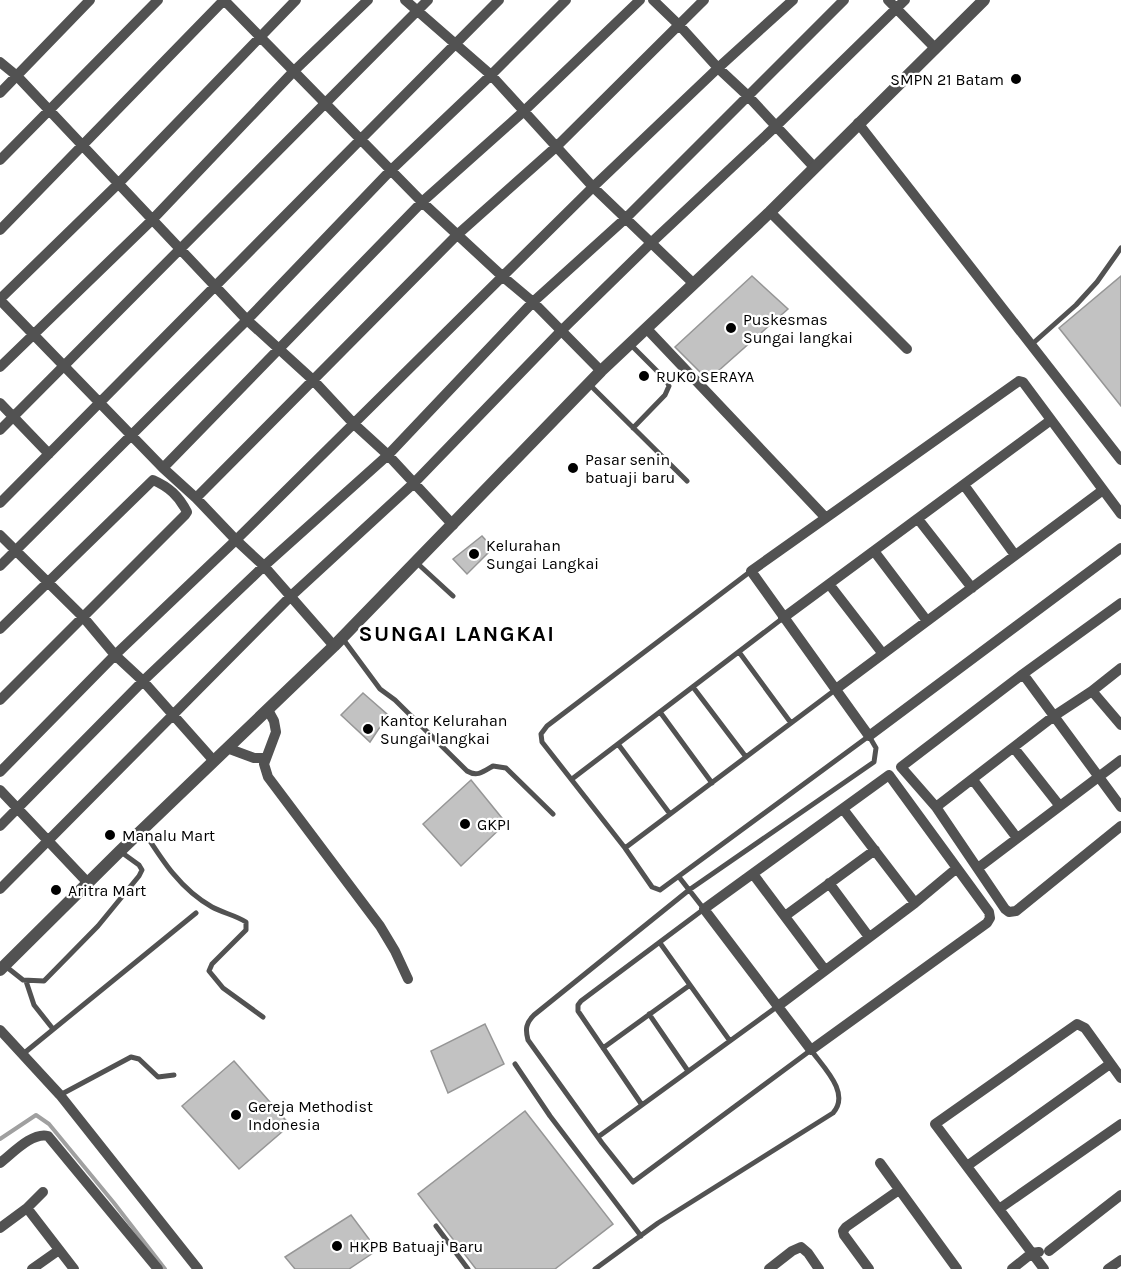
<svg xmlns="http://www.w3.org/2000/svg" width="1121" height="1269" viewBox="0 0 1121 1269" font-family="Karla,sans-serif">
<style>
.lines{fill:none;stroke-linecap:round;stroke-linejoin:round}
.stream{stroke:#a0a0a0;stroke-width:4}
.building{fill:#c2c2c2;stroke:#969696;stroke-width:1.5}
.service{stroke:#525252;stroke-width:5}
.minor{stroke:#525252;stroke-width:10}
.tertiary{stroke:#525252;stroke-width:12}
.poi-dot{fill:#000;stroke:#fff;stroke-width:2}
.labels{text-anchor:middle;dominant-baseline:central;stroke-width:4.5;stroke-linejoin:round;paint-order:stroke}
.poi-label{font-size:16px;fill:#000;stroke:#fff;text-anchor:start}
.district-label{font-size:22px;font-weight:bold;letter-spacing:1.5px;fill:#000;stroke:#fff}
</style>
<rect width="100%" height="100%" fill="#fff"/>
<g class="lines">
<path class="stream" d="M0 1139 36 1115 49 1124 114 1203 165 1269"/>
</g>
<path class="building" d="M752 276 788 309 708 380 675 347Z
M1121 276V406L1059 328Z
M482 536 493 548 467 574 453 559Z
M363 693 388 715 370 742 341 715Z
M471 780 506 823 461 866 423 824Z
M485 1024 504 1064 448 1093 431 1051Z
M234 1061 290 1125 239 1169 182 1106Z
M525 1111 613 1224 555 1269H476L418 1194Z
M351 1215 369 1239 373 1253 349 1269H295L285 1257Z"/>
<g class="lines">
<path class="service" d="M630 344 666 380 669 386 665 395 633 428
M1031 345 1076 305 1097 282 1121 248
M589 384 687 481
M417 563 453 596
M343 639 380 689 395 700 467 771C477 777 483 772 493 766L506 768 553 814
M739 652 791 723
M693 687 746 757
M660 712 712 783
M618 744 670 814
M572 779 783 618
M143 830C162 860 180 889 212 907 223 913 235 915 246 922V930L212 964 209 971 223 988 263 1017
M625 848 835 690
M660 943 730 1041
M4 965 23 980 44 981 98 926 139 876 142 870 139 865 121 852
M26 981 34 1005 53 1029
M649 1014 688 1071
M603 1048 690 985
M23 1054 196 913
M515 1064 550 1116 641 1236
M60 1095 131 1057 139 1059 158 1077 174 1075
M642 1105 578 1011V1005L581 1001 704 909 679 877
M598 1137 778 1006
M436 1226 468 1269
M595 1269 658 1223 833 1113C851 1093 823 1067 811 1050L633 1182 602 1143 528 1040C525 1029 526 1023 534 1015L689 890 874 762 876 748 869 736 660 890 652 887 625 848 542 742 541 734 547 726 751 571"/>
<path class="minor" d="M405 0 491 75 593 187 694 284
M653 0 680 26 718 68 748 96 814 167
M888 0 935 48
M0 62 17 76 247 320 313 380 354 424 388 455 453 525
M0 93 90 0
M858 123 1121 460
M0 160 158 0
M770 212 907 349
M0 230 224 0 422 202 502 276 533 302 601 371
M0 299 118 184 296 0
M0 300 163 468 196 498 236 540 264 566 334 646
M647 329 825 517
M0 367 152 220 294 71 368 0
M0 403 49 454
M0 430 428 0
M163 468 422 202 523 112 640 0
M964 485 1015 555
M196 498 457 235 556 147 704 0
M0 503 499 0
M1121 514 1023 382 1019 381 751 571 869 736 1121 548
M918 519 972 588
M0 535 84 618 115 655 143 681 214 761
M874 551 927 621
M0 566 247 320 391 170 491 75 566 0
M829 584 883 654
M1121 603 1023 674 901 767 936 807 1005 909 1009 912 1016 911 1121 826
M783 618 1051 420
M0 629 153 480C169 487 179 496 187 512L185 515 0 700
M1023 674 1121 807
M836 689 1103 490
M1092 691 1121 725
M268 710 274 721 276 732 264 764 268 777 380 926 395 951 408 979
M227 748 254 758H265
M1014 748 1059 805
M0 772 115 655 236 540 593 187 718 68 793 0
M889 775 989 912 990 918 987 923 811 1050 704 909Z
M973 780 1017 838
M0 790 88 883
M936 807 1054 716 1092 691 1121 668
M843 809 915 903
M0 826 143 681 264 566 388 455 533 302 626 218 844 0
M978 868 1121 760
M753 874 825 970
M829 883 869 937
M0 889 291 596 414 483 561 331 652 242 776 126 905 0
M785 916 875 850
M778 1006 915 903 957 868
M0 1030 60 1095 198 1269
M0 1163C13 1153 32 1132 48 1136L158 1269
M880 1163 957 1269
M967 1166 1110 1064
M27 1208 74 1269
M999 1209 1121 1124
M0 1228 27 1208 43 1192
M1049 1251 1121 1195
M32 1269 59 1250
M769 1269 792 1251 801 1247 808 1253 819 1269
M869 1269 844 1235 843 1231 846 1227 899 1190
M1012 1269 1032 1253 1039 1252
M1044 1269 935 1124 1077 1024 1085 1028 1121 1078
M1108 1269 1121 1260"/>
<path class="tertiary" d="M0 970 120 851 334 646 601 371 770 212 984 0"/>
</g>
<g class="poi-dot">
<circle cx="1016" cy="79" r="6"/>
<circle cx="731" cy="328" r="6"/>
<circle cx="644" cy="376" r="6"/>
<circle cx="573" cy="468" r="6"/>
<circle cx="474" cy="554" r="6"/>
<circle cx="368" cy="729" r="6"/>
<circle cx="465" cy="824" r="6"/>
<circle cx="110" cy="835" r="6"/>
<circle cx="56" cy="890" r="6"/>
<circle cx="236" cy="1115" r="6"/>
<circle cx="337" cy="1246" r="6"/>
</g>
<g class="labels">
<g class="poi-label">
<text x="1004" y="79" text-anchor="end">SMPN 21 Batam</text>
<text x="743" y="319">Puskesmas<tspan x="743" dy="18">Sungai langkai</tspan></text>
<text x="656" y="376">RUKO SERAYA</text>
<text x="585" y="459">Pasar senin<tspan x="585" dy="18">batuaji baru</tspan></text>
<text x="486" y="545">Kelurahan<tspan x="486" dy="18">Sungai Langkai</tspan></text>
<text x="380" y="720">Kantor Kelurahan<tspan x="380" dy="18">Sungai langkai</tspan></text>
<text x="477" y="824">GKPI</text>
<text x="122" y="835">Manalu Mart</text>
<text x="68" y="890">Aritra Mart</text>
<text x="248" y="1106">Gereja Methodist<tspan x="248" dy="18">Indonesia</tspan></text>
<text x="349" y="1246">HKPB Batuaji Baru</text>
</g>
<g class="district-label">
<text x="457" y="634">SUNGAI LANGKAI</text>
</g>
</g>
</svg>
